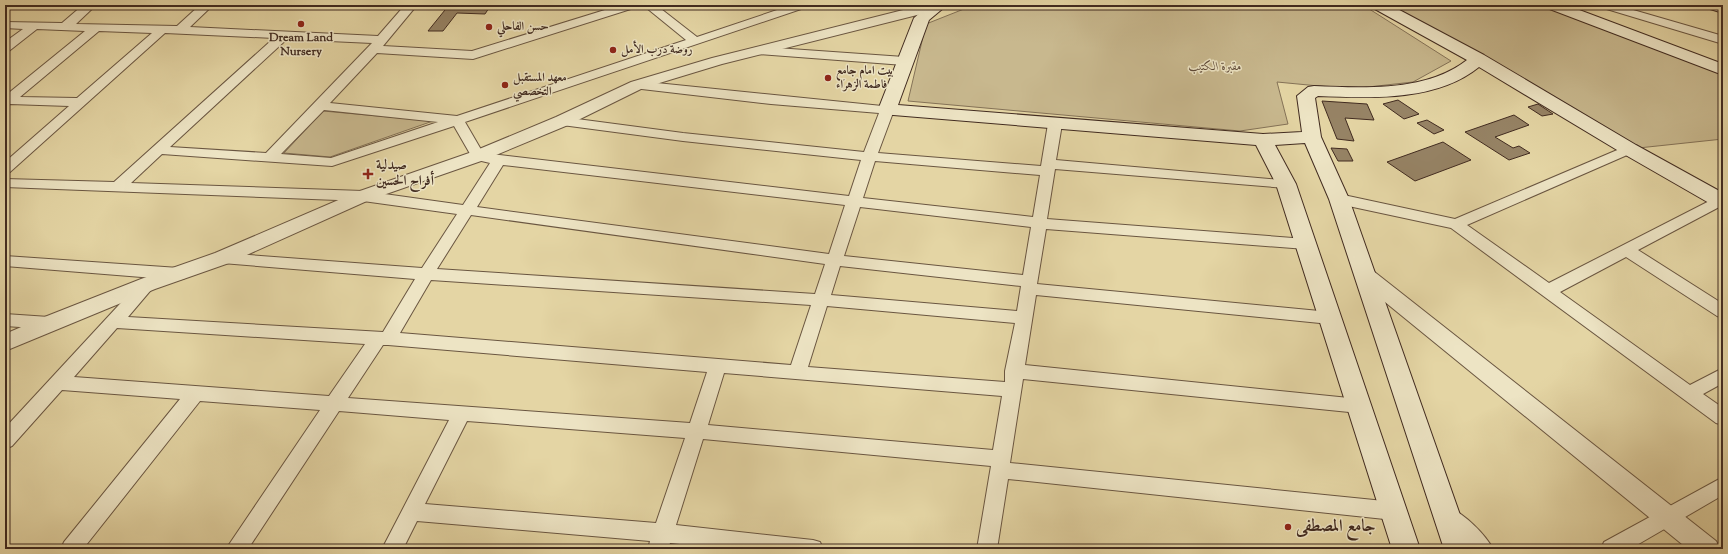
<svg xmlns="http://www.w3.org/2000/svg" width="1728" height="554" viewBox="0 0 1728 554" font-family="'Sorts Mill Goudy',Amiri,serif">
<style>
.green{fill:#c8b88e;stroke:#847257}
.building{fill:#968365;stroke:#412b20}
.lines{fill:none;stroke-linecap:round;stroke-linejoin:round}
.minor-casing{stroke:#6a5641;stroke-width:2}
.tertiary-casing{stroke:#6a5641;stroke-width:2}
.secondary-casing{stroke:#412b20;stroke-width:2}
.minor{fill:#ede4c4;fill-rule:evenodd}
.tertiary{fill:#ede4c4;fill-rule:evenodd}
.secondary{fill:#ede4c4;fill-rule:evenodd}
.poi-dot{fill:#8f2418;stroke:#ede4c4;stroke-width:1.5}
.labels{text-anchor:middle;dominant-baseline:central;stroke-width:3;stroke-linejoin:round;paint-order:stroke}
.far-poi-label{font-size:12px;font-weight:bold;fill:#412b20;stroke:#ede4c4;text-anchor:start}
.far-park-label{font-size:12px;font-style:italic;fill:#5c4736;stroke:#ede4c4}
.poi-label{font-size:14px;font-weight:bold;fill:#412b20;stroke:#ede4c4;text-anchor:start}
.near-poi-label{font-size:17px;font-weight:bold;fill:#412b20;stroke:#ede4c4;text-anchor:start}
</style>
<rect width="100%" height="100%" fill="#e4d5a4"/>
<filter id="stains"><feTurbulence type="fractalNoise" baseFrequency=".005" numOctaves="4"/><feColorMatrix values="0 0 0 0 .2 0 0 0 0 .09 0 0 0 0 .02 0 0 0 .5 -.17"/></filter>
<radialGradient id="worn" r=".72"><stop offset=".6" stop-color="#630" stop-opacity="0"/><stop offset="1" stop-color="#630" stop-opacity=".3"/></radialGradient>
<path class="green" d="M974 5H1363L1451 61 1413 82 1350 89 1277 82 1288 124 1240 131 908 101 926 24Z
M1378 5H1552L1723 70V139L1629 149Z
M323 111 433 121 330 157 284 153Z"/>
<path class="building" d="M449 5H491L485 14 457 13 443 31H428Z
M1398 100 1419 114 1404 119 1383 104Z
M1322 101 1367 104 1374 120 1345 118 1354 141 1337 139Z
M1538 104 1553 114 1542 116 1528 107Z
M1514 115 1529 125 1495 137 1513 148 1519 146 1530 153 1509 160 1465 132Z
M1427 120 1444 130 1434 134 1417 123Z
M1443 142 1471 160 1415 181 1387 162Z
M1331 148 1347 149 1353 161H1338Z"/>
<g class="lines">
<defs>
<path id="minor" d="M83 5H96L76 24 177 26 200 5H213L190 27 378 36 405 5H417L383 46 472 51 621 5H639L637 7 473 59 377 53 330 103 457 116 686 40 643 5H656L697 37 792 5H809L807 7 465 122 483 153 849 196 861 160 683 141 562 125 557 124 555 121 557 118 562 117 683 133 864 152 879 113 771 104 633 88 631 85 633 82 637 81 892 107 894 110 878 153 1041 166 1048 124 1050 121H1060L1062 124 1056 160 1291 181 1293 184 1291 187 1286 188 1055 169 1047 219 1306 239 1311 240 1314 244 1311 248 1306 249 1046 229 1037 284 1330 312 1336 314 1338 318 1336 322 1330 324 1036 295 1025 365 1359 399 1365 401 1368 406 1365 411 1359 413 1023 379 1010 463 1394 502 1401 505 1404 511 1401 517 1394 520 1008 479 997 549H977L991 466 703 439 676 525 813 540 820 542 823 549H727L670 543 668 549H648L650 541 417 521 403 549H382L449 420 339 411 248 549H226L320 410 200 401 83 549H61L64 542 180 399 62 390 12 446 5 449V428L142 280 148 278 154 280 156 284 128 317 383 332 415 279 222 263 216 262 214 258 216 254 222 253 422 268 457 214 363 201 5 187V179L114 182 274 38 165 33 10 172 5 173V162L69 106 10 104 5 106V96L85 31 37 29 9 51 5 52V42L23 29 5 28V22L62 23ZM99 31 152 33 77 98 20 97ZM287 39 372 43 266 153 170 147ZM324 110 438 122 331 158 281 154ZM454 126 473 159 490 163 463 205 363 191 131 183 162 154 332 166ZM875 161 1040 175 1033 217 863 198ZM503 165 845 205 829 254 477 207ZM860 207 1031 227 1023 275 844 256ZM471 215 825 264 815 294 437 269ZM840 266 1021 286 1017 311 831 295ZM431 280 811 305 791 365 400 333ZM827 306 1015 323 1005 371V382L808 367ZM117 328 365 344 329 396 74 377ZM383 345H388L707 372 690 423 348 398ZM724 373 1002 396 993 450 708 425ZM467 421 685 438 656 523 425 504Z
M1598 5H1616L1723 36V44L1600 7Z
M762 47 904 57 910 61 904 65 758 54 756 51 758 48Z
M1629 145 1634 146 1636 149 1634 152 1467 225 1549 283 1723 194V205L1638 250 1723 304V318L1717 316 1626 257 1560 292 1690 385 1723 368V383L1703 394 1723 408V425L1716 423 1451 228 1339 204 1334 202 1332 199 1334 196 1339 194 1455 219Z
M5 256 179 268 185 270 187 274 185 278 179 280 5 266Z
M5 314 49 317 55 319 57 323 55 327 49 329 5 326Z
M1723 477V495L1630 549H1601L1604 542Z"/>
<path id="tertiary" d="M923 5H947L945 8 722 64 643 88 568 125 484 160 369 200 229 263 155 289 5 351V334L42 318 141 279 215 253 357 192 472 152 556 117 631 82 712 58Z
M1365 268 1372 270 1716 541 1720 549H1688L1358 280 1355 275 1358 270Z
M1449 508C1464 513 1486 535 1493 549H1463L1440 527 1436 519 1440 511Z"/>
<path id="secondary" d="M929 5H947L929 20 898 105 1263 134 1302 132 1297 96 1308 87 1314 86C1364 88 1426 92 1467 60L1373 8 1370 5H1390L1484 55 1636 145 1723 193V208L1716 207 1622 153 1479 67C1436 102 1370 98 1318 96L1315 98 1321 137 1349 199 1472 549H1444L1329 199 1305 143 1275 145 1296 184 1420 549H1392L1276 184 1256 145 881 114 878 110 914 18Z
M1544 5H1566L1723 64V75L1547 8Z
M1704 5H1723V13L1707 8Z"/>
</defs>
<use href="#minor" class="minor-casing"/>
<use href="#tertiary" class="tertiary-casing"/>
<use href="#secondary" class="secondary-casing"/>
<use href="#minor" class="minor"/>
<use href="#tertiary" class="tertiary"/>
<use href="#secondary" class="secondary"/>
</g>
<g class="poi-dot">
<circle cx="301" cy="24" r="4"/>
<circle cx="489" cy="27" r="4"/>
<circle cx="613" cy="50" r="4"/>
<circle cx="828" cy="78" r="4"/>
<circle cx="505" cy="85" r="4"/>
<path d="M366 168h4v4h4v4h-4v4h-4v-4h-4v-4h4z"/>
<circle cx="1288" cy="527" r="4"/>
</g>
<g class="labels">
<g class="far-poi-label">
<text x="497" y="27">حسن الفاحلي</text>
<text x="301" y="38" text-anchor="middle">Dream Land<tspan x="301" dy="14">Nursery</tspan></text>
<text x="621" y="50">روضة درب الأمل</text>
<text x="836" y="71">بيت امام جامع<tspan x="836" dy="14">فاطمة الزهراء</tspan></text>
<text x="513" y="78">معهد المستقبل<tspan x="513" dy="14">التخصصي</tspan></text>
</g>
<g class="far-park-label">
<text x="1215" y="67">مقبرة الكتيب</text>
</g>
<g class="poi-label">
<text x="376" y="166">صيدلية<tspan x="376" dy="16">أفراح الحسين</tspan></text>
</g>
<g class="near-poi-label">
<text x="1296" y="527">جامع المصطفى</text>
</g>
</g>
<rect width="1728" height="554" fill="none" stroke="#e4d5a4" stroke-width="20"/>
<rect x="6" y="6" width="1716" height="542" fill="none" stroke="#412b20" stroke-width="2"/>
<rect x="10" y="10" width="1708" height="534" fill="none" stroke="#412b20"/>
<rect width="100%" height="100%" filter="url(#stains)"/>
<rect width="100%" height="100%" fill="url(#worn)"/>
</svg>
